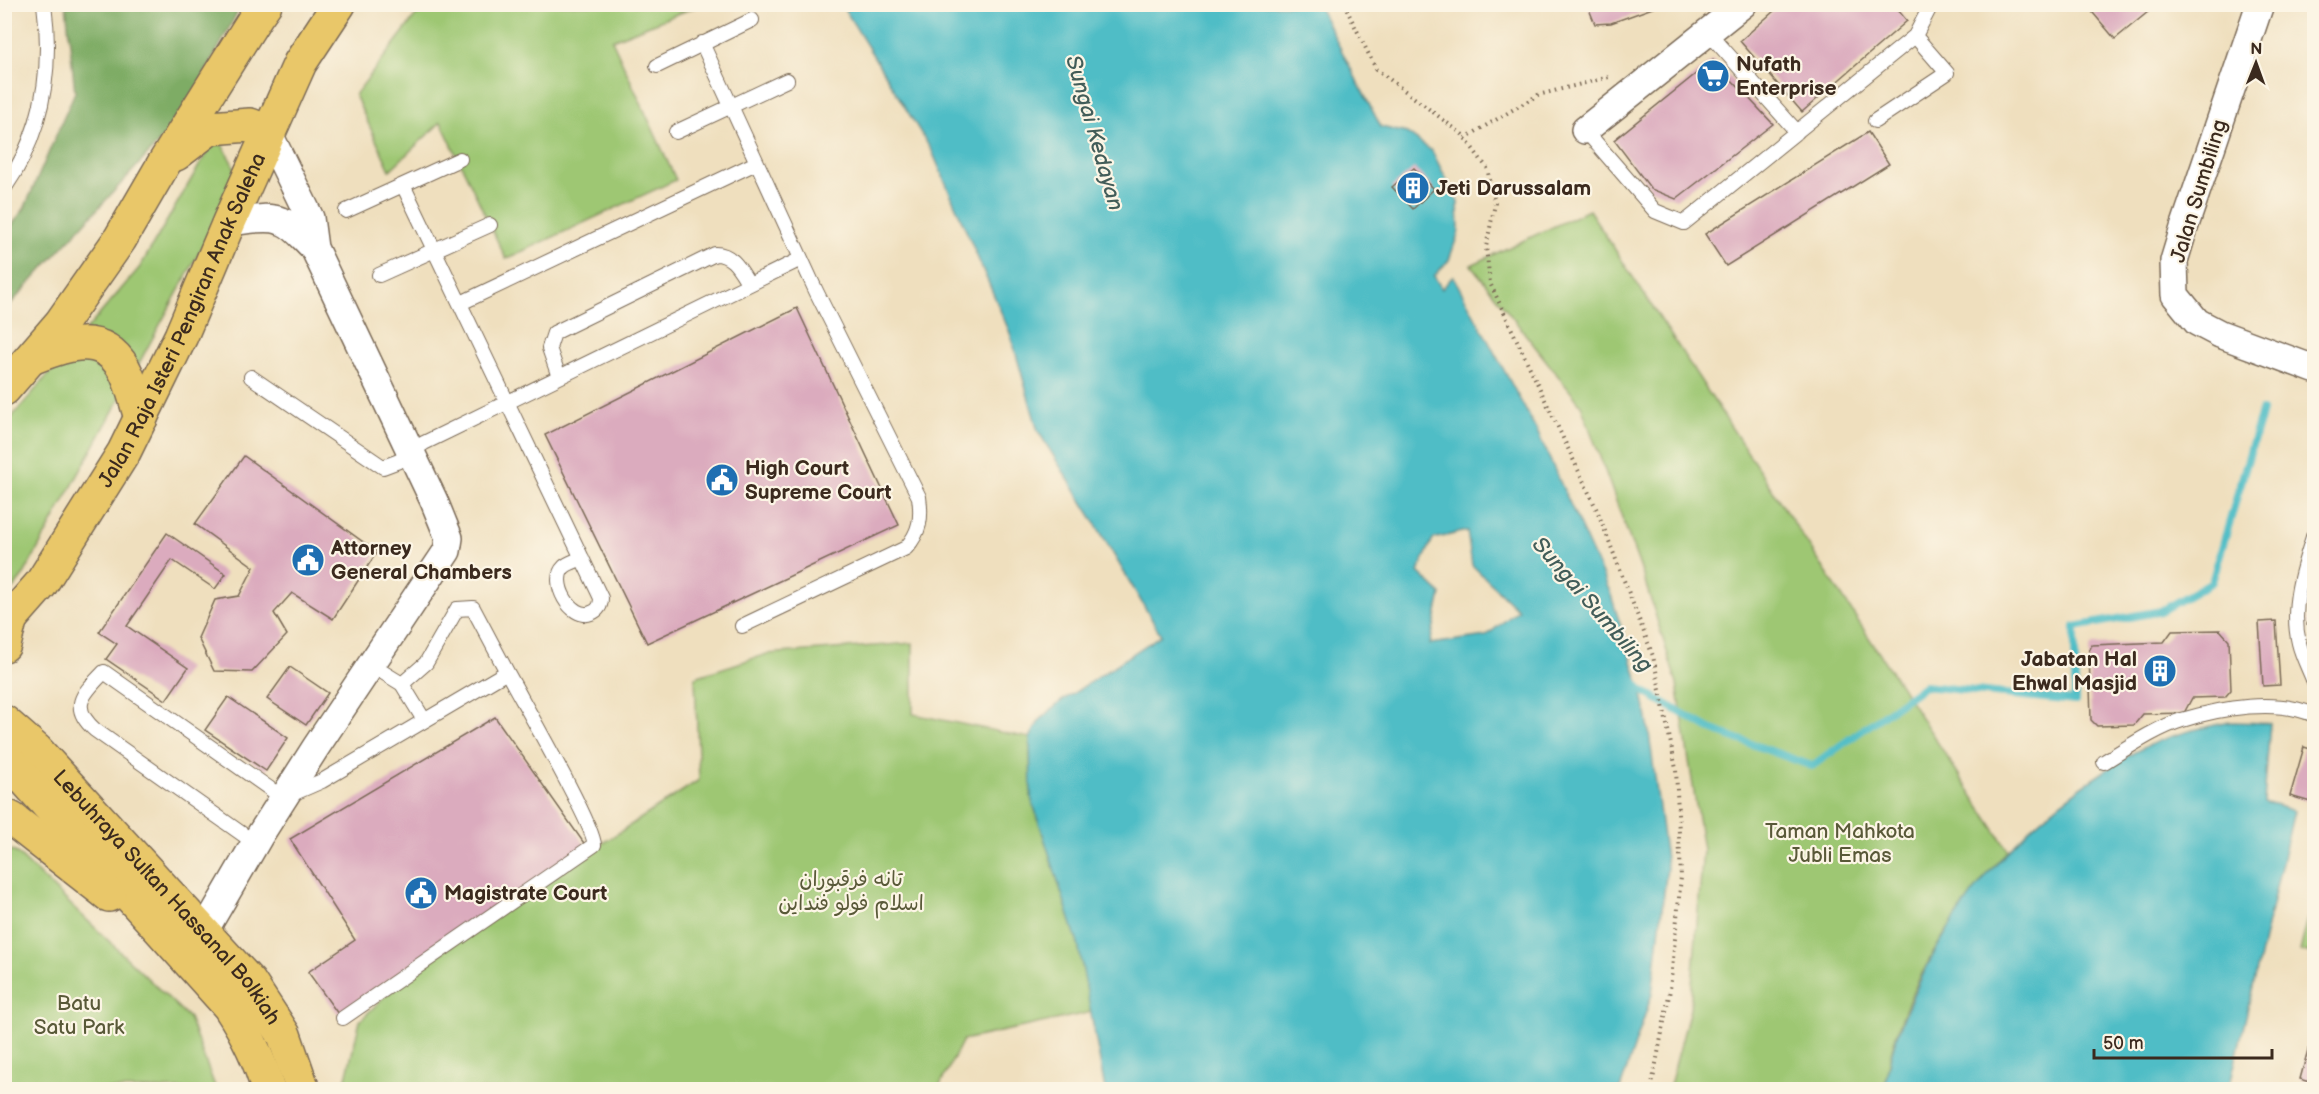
<svg xmlns="http://www.w3.org/2000/svg" width="2319" height="1094" viewBox="0 0 2319 1094" font-family="'Balsamiq Sans','Playpen Sans Arabic',sans-serif">
<style>
.green{fill:#9ec773;stroke:#6c7848;stroke-width:1.5}
.forest{fill:#7eac65;stroke:#5c6b42;stroke-width:1.5}
.water{fill:#4fbdc6;stroke:#457472;stroke-width:1.5;fill-rule:evenodd}
.lines{fill:none;stroke-linecap:round;stroke-linejoin:round}
.stream{stroke:#4fbdc6;stroke-width:8}
.building{fill:#dbabbe}
.lane-casing{stroke:#7a6956;stroke-width:16}
.street-casing{stroke:#7a6956;stroke-width:30}
.primary-casing{stroke:#7a6956;stroke-width:36}
.highway-casing{stroke:#7a6956;stroke-width:36}
.path{stroke:#7a6956;stroke-width:4;stroke-dasharray:1.5 4.5;stroke-linecap:butt}
.lane{stroke:#fff;stroke-width:14}
.street{stroke:#fff;stroke-width:27}
.primary{stroke:#e9c769;stroke-width:33}
.highway{stroke:#e9c769;stroke-width:33}
.labels{text-anchor:middle;dominant-baseline:central;stroke-width:4.5;stroke-linejoin:round;paint-order:stroke}
.poi-label{font-size:21px;font-weight:bold;fill:#3b2a1e;stroke:#fcf5e5;text-anchor:start}
.street-label{font-size:21px;fill:#3b2a1e;stroke:#fcf5e5}
.park-label{font-size:21px;fill:#595938;stroke:#fcf5e5}
.water-label{font-size:22px;font-style:italic;fill:#425d59;stroke:#fcf5e5}
</style>
<rect width="100%" height="100%" fill="#fcf5e5"/>
<filter id="ink" filterUnits="userSpaceOnUse"><feTurbulence type="fractalNoise" baseFrequency=".0167" numOctaves="2"/><feDisplacementMap in="SourceGraphic" scale="12" xChannelSelector="R" yChannelSelector="G"/><feConvolveMatrix kernelMatrix="1 2 1 2 8 2 1 2 1" color-interpolation-filters="sRGB"/></filter>
<filter id="wash" filterUnits="userSpaceOnUse"><feTurbulence type="fractalNoise" baseFrequency=".008" numOctaves="4" result="noise"/><feDisplacementMap in="SourceGraphic" scale="24" xChannelSelector="R" yChannelSelector="G"/><feGaussianBlur stdDeviation="1.35" result="paint"/><feColorMatrix in="noise" values="0 0 0 0 0 0 0 0 0 0 0 0 0 0 0 0 0 1.4 0 .05"/><feComposite in="paint" operator="in"/></filter>
<g filter="url(#wash)">
<rect width="100%" height="100%" fill="#efdfbe"/>
<path class="green" d="M424 5H700L612 40 676 180 506 259 441 122 390 170 355 95Z
M217 135 240 178 23 576 5 599V425L140 267Z
M1589 210 2008 850C1952 914 1893 1003 1885 1089H1669L1690 1009 1703 850 1677 684 1643 575 1581 405 1471 265Z
M913 643V714L1030 738 1031 797 1078 943 1092 1012 963 1040 938 1089 343 1090 360 1021 399 982 492 916 699 780 695 677 767 654Z
M5 848 17 853 189 1018 216 1089H5Z
M2314 894V955L2300 951Z"/>
<path class="forest" d="M66 5H241L183 116 5 310V234L24 209 75 92Z"/>
<path class="water" d="M842 5H1318L1381 127 1407 133 1432 151 1458 202 1459 231 1449 260 1434 276 1442 289 1453 276 1537 431 1610 592 1641 690 1647 718 1667 867 1652 994 1620 1089H1105L1078 944 1031 797 1030 738 1039 721 1060 702 1161 635 1091 516 1038 431 1010 333 932 151ZM1467 531 1472 565 1518 610 1486 636 1430 644 1441 594 1418 572 1433 539Z
M2230 722 2270 723 2264 802 2294 811 2229 1089H1885C1888 1057 1899 1027 1912 998 1954 902 2019 825 2108 769 2118 763 2128 755 2139 750 2168 735 2199 728 2230 722Z"/>
<g class="lines">
<path class="stream" d="M1635 683 1641 690 1710 729 1812 766 1924 686 2075 701V627L2161 611 2212 582 2262 411"/>
</g>
<g id="blocks">
<path class="building" d="M1587 4H1661V5L1611 23 1595 24Z
M1782 4H1893L1907 21 1802 112 1740 41Z
M2091 4H2151L2154 7 2115 39 2088 7Z
M1713 60 1773 124 1676 199 1651 189 1614 140Z
M1868 132 1889 164 1726 266 1705 234Z
M1414 168 1434 189 1413 209 1392 187Z
M797 308 899 525 647 643 545 435Z
M244 456 377 552 333 619 292 593 274 613 287 635 252 672 214 671 198 638 215 600 239 596 254 567 195 524Z
M167 533 226 574 215 589 172 560 127 626 188 668 166 700 106 659 117 644 99 632Z
M2314 603V626L2307 624Z
M2276 621 2280 685 2263 686 2259 622Z
M2220 630 2229 640 2231 690 2225 697 2192 698 2184 713 2143 714 2134 725 2097 726 2091 720 2089 651 2092 645 2164 642 2172 631Z
M290 667 328 693 306 725 267 699Z
M228 697 288 738 266 771 205 730Z
M495 717 586 846 338 1014 308 972 355 940 290 839Z
M2304 747 2314 750V803L2290 796Z
M2314 1028V1083L2300 1079Z"/>
</g>
</g>
<g filter="url(#ink)">
<use href="#blocks" fill-opacity="0" stroke="#7a6956" stroke-width="1.5"/>
<g class="lines">
<defs>
<path id="lane" d="M1708 32 1797 132
M702 43 816 291 919 497C922 518 920 532 906 548L742 626
M657 66 752 20
M1875 121 1947 73 1915 36
M1585 130 1655 211 1684 223 1915 36 1930 7 1928 4
M676 132 787 80
M403 185C470 322 535 460 601 598 601 605 599 610 591 613 571 621 549 581 564 567 568 563 576 561 582 558
M4 189C43 133 53 71 44 4
M346 211 460 159
M379 275 490 225
M461 303 756 163
M251 377 383 467 399 461 424 443 801 259
M559 377 549 348 554 333 715 254C733 254 740 270 749 284
M2314 534C2303 568 2290 607 2299 643 2302 656 2309 669 2314 682
M371 665 402 684
M2104 762C2127 748 2156 728 2182 720 2221 708 2277 698 2314 715
M255 843 95 730C68 706 84 693 104 672L283 798 322 781 507 672 473 608 457 609 426 663 402 684 424 720
M343 1018 594 845C597 830 519 695 507 672"/>
<path id="street" d="M2260 4 2184 228 2174 261 2175 295 2197 322 2220 334 2314 369
M1585 130 1743 4
M229 222C244 221 266 215 281 221 294 225 304 239 314 248
M203 933 260 835 316 747 447 551 449 538 434 501 314 248 310 218 268 132"/>
<g id="primary">
<path d="M176 154 210 128 250 125 268 132"/>
<path d="M34 357C67 344 102 331 124 369 132 383 136 403 141 418"/>
<path d="M4 389 61 323 120 239 163 165 257 15 265 4"/>
<path id="s1" d="M4 626 41 584 124 452 181 336 229 222 300 63 339 4"/>
</g>
<g id="highway">
<path d="M4 645 10 621"/>
<path id="s2" d="M4 722 36 750 250 983 284 1035 303 1090"/>
<path d="M4 756 229 1006C246 1032 260 1059 268 1090"/>
<path d="M4 815 12 819 109 895"/>
</g>
</defs>
<use href="#lane" class="lane-casing"/>
<use href="#street" class="street-casing"/>
<use href="#primary" class="primary-casing"/>
<use href="#highway" class="highway-casing"/>
<path class="path" d="M1344 4 1376 69 1462 134 1487 168 1495 204 1486 247 1490 283 1597 510 1653 656 1676 769 1681 877 1670 990 1651 1090
M1465 138 1538 95 1609 77"/>
<use href="#lane" class="lane"/>
<use href="#street" class="street"/>
<use href="#primary" class="primary"/>
<use href="#highway" class="highway"/>
</g>
</g>
<defs>
<symbol id="supermarket-disc" viewBox="-11 -11 22 22"><circle r="9.5" fill="#1f6fb2" stroke="#fcf5e5"/><path d="M-6-5.5h2.5l.6 2H6L4.5 2H-2.5L-4.4-4H-6ZM-1.5 3.2a1.3 1.3 0 1 0 .1 0ZM3 3.2a1.3 1.3 0 1 0 .1 0Z" fill="#fff"/></symbol>
<symbol id="building-disc" viewBox="-11 -11 22 22"><circle r="9.5" fill="#1f6fb2" stroke="#fcf5e5"/><path d="M-4-6H4V6H1V3H-1V6H-4ZM-2.5-4.3h1.7v1.8h-1.7ZM.8-4.3h1.7v1.8H.8ZM-2.5-1h1.7V.8h-1.7ZM.8-1h1.7V.8H.8Z" fill="#fff"/></symbol>
<symbol id="civic-disc" viewBox="-11 -11 22 22"><circle r="9.5" fill="#1f6fb2" stroke="#fcf5e5"/><path d="M-.6-6.5H3V-4.5H.6V-3L4-1V1h2V6H-6V1h2V-1L-.6-3ZM-1.2 2.5V6h2.4V2.5Z" fill="#fff"/></symbol>
</defs>
<g fill-rule="evenodd">
<use href="#supermarket-disc" x="1694" y="57" width="38" height="38"/>
<use href="#building-disc" x="1394" y="169" width="38" height="38"/>
<use href="#civic-disc" x="703" y="461" width="38" height="38"/>
<use href="#civic-disc" x="289" y="541" width="38" height="38"/>
<use href="#building-disc" x="2141" y="652" width="38" height="38"/>
<use href="#civic-disc" x="402" y="874" width="38" height="38"/>
</g>
<g class="labels">
<g class="poi-label">
<text x="1736" y="64">Nufath<tspan x="1736" dy="24">Enterprise</tspan></text>
<text x="1436" y="188">Jeti Darussalam</text>
<text x="745" y="468">High Court<tspan x="745" dy="24">Supreme Court</tspan></text>
<text x="331" y="548">Attorney<tspan x="331" dy="24">General Chambers</tspan></text>
<text x="2137" y="659" text-anchor="end">Jabatan Hal<tspan x="2137" dy="24">Ehwal Masjid</tspan></text>
<text x="444" y="893">Magistrate Court</text>
</g>
<g class="street-label">
<text transform="translate(2199 191) rotate(-73)">Jalan Sumbiling</text>
<text stroke="none"><textPath href="#s1" startOffset="356">Jalan Raja Isteri Pengiran Anak Saleha</textPath></text>
<text stroke="none"><textPath href="#s2" startOffset="240">Lebuhraya Sultan Hassanal Bolkiah</textPath></text>
</g>
<g class="park-label">
<text x="1840" y="831">Taman Mahkota<tspan x="1840" dy="24">Jubli Emas</tspan></text>
<text x="851" y="879">تانه فرقبوران<tspan x="851" dy="24">اسلام فولو فنداين</tspan></text>
<text x="79" y="1003">Batu<tspan x="79" dy="24">Satu Park</tspan></text>
</g>
<g class="water-label">
<text transform="translate(1094 133) rotate(74)">Sungai Kedayan</text>
<text transform="translate(1592 605) rotate(49)">Sungai Sumbiling</text>
</g>
</g>
<rect width="2319" height="1094" fill="none" stroke="#fcf5e5" stroke-width="24"/>
<g transform="translate(2256 63) rotate(1)" stroke="#fcf5e5" stroke-width="4.5" paint-order="stroke">
<path d="M0-4.5L10 22L0 15L-10 22Z" fill="#3b2a1e"/>
<text y="-9" font-size="16" font-weight="bold" text-anchor="middle" fill="#3b2a1e">N</text>
</g>
<path d="M2094 1049v9h178v-9" fill="none" stroke="#3b2a1e" stroke-width="3"/>
<text x="2103" y="1049" font-size="18" fill="#3b2a1e" stroke="#fcf5e5" stroke-width="4.5" paint-order="stroke">50 m</text>
</svg>
